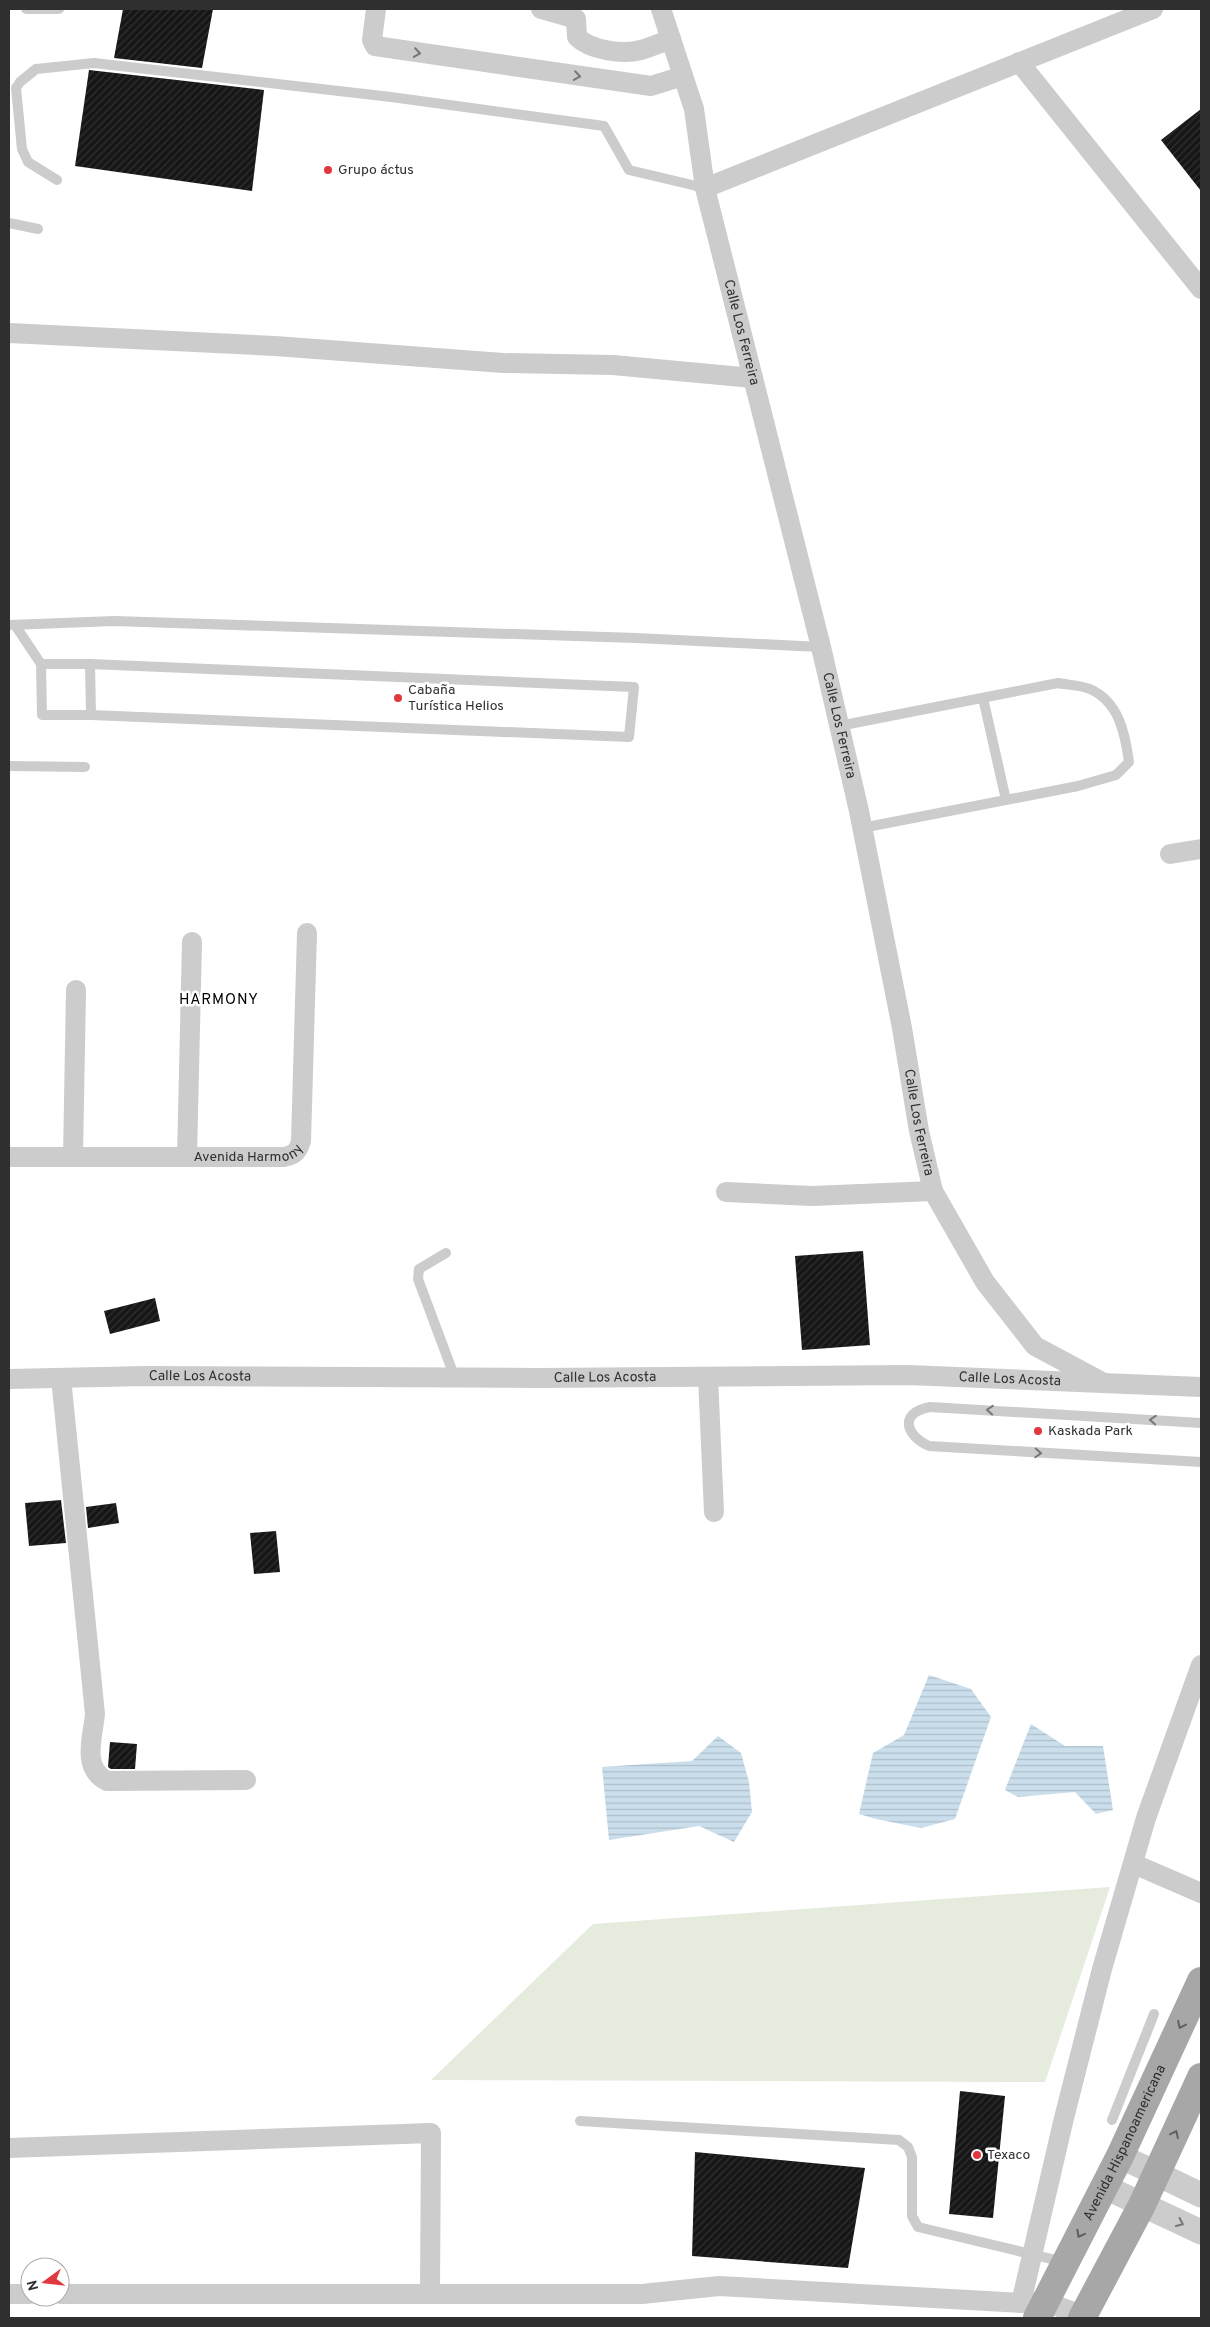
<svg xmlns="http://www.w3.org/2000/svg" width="1210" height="2327" viewBox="0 0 1210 2327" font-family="Overpass,sans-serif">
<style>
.grass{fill:#e5ecdd}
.water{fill:url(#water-rules)}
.building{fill:url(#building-hatch)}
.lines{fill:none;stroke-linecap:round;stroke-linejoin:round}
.service{stroke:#ccc;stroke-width:10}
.minor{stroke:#ccc;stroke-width:20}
.tertiary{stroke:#ccc;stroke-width:25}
.primary{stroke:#a7a7a7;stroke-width:28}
.oneway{stroke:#767676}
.oneway2{stroke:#5f5f5f}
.poi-dot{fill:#e1373f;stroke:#fff;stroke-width:2}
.labels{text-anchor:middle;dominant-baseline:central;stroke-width:5;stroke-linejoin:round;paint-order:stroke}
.poi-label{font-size:14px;fill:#2f2f2f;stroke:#fff;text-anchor:start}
.street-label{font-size:14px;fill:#2f2f2f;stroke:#fff}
.neighbourhood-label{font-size:15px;letter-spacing:1px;fill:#000;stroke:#fff}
</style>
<defs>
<pattern id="water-rules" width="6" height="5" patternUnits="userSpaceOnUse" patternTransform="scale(1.25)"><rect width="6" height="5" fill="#cadeeb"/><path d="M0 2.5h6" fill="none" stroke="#aebfca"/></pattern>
<pattern id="building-hatch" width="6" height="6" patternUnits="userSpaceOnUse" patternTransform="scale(1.25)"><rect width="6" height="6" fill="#161616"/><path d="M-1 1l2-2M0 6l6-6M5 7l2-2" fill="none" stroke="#303030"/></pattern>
</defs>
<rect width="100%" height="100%" fill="#fff"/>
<path class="grass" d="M1110 1887 1045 2082 431 2080 593 1924Z"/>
<path class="water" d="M929 1675 971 1689 991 1717 955 1819 921 1828 876 1819 859 1814 873 1753 904 1735Z
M1031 1724 1065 1746H1103L1113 1810 1096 1814 1075 1792 1018 1797 1005 1790Z
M718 1736 741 1753 749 1782 752 1812 734 1842 699 1826 609 1840 602 1767 692 1761Z"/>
<path class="building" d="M123 9H213L202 68 114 58Z
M89 70 264 90 252 191 75 166Z
M1201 109V191L1161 140Z
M863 1251 870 1345 802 1350 795 1256Z
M155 1298 160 1321 110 1334 104 1311Z
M61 1500 66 1543 29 1546 25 1503Z
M116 1503 119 1523 88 1528 86 1507Z
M276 1531 280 1572 254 1574 250 1533Z
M110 1742 137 1744 135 1769H111L108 1767Z
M960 2091 1005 2096 993 2218 949 2214Z
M695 2152 865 2168 848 2268 692 2256Z"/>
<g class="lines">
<path class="service" d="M26 9H59
M57 180 28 162 22 149 16 88 20 82 36 69 94 63 391 97 604 126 629 170 705 188
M9 223 38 229
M10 625 114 621 636 638 821 647
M15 625 41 664 42 715H91L629 737 634 687 90 664H41
M90 664 91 715
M983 698 1006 800
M839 726 1058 683C1068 685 1081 685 1090 689 1119 702 1125 733 1129 762L1116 775 1078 786 862 828
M9 766 85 767
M446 1253 419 1269 418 1279 455 1378
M1201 1423 930 1407C899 1413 905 1435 929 1446L1201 1462
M1112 2120 1154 2014
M580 2121 899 2140 908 2147 912 2157V2216L918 2227 1064 2262"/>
<g class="minor">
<path d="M376 9 372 40 375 46 651 86 683 76"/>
<path d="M541 9 576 19 577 37C590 50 622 55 641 50 651 47 661 43 671 39"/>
<path id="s1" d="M661 9 694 109 705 188 821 647 859 811 902 1028 919 1131 933 1191 985 1282 1035 1346 1104 1383"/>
<path d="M1019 62 1201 289"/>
<path d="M705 188 1153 9"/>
<path d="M9 333 275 346 503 363 613 365 753 378"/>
<path d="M1170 854 1201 849"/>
<path id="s2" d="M9 1157H284C295 1155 298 1151 301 1141L307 933"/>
<path d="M73 1157 76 990"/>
<path d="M187 1157 192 942"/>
<path d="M726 1192 812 1196 933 1191"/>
<path d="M708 1377 714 1512"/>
<path d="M61 1378 95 1714C93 1737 81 1768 107 1781L246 1780"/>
<path id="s3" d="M9 1379 146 1376 539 1378 908 1375 1201 1387"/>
<path d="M1134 1864 1201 1893"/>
<path d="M9 2148 431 2133 430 2294"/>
<path d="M9 2294H30"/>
<path d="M60 2294H642L719 2286 1021 2303 1046 2302 1084 2316"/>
<path d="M1021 2303 1064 2118 1102 1969 1146 1818 1201 1665"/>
</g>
<path class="tertiary" d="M1120 2156 1201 2195
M1105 2187 1201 2232"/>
<g class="primary">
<path id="s4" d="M1037 2318 1120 2156 1201 1981"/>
<path d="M1082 2318 1142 2205 1201 2077"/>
</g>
</g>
<defs><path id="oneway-chevron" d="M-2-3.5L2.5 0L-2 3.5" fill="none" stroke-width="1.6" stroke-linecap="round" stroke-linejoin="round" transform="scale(1.25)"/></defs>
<g class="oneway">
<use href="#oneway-chevron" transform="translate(417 53) rotate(9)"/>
<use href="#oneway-chevron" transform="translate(577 76) rotate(8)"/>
<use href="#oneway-chevron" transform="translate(990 1410) rotate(-176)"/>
<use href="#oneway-chevron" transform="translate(1153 1420) rotate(-176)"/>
<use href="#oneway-chevron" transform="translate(1038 1453) rotate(3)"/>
<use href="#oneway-chevron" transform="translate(1180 2223) rotate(25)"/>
</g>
<g class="oneway2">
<use href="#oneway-chevron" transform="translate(1181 2025) rotate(115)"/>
<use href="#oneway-chevron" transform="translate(1175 2134) rotate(-65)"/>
<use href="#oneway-chevron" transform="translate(1080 2234) rotate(118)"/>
</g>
<g class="poi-dot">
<circle cx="328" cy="170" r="5"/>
<circle cx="398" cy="698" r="5"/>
<circle cx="1038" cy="1431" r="5"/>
<circle cx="977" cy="2155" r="5"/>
</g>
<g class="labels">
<g class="poi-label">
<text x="338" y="170">Grupo áctus</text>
<text x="408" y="690">Cabaña<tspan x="408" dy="16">Turística Helios</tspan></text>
<text x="1048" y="1431">Kaskada Park</text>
<text x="987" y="2155">Texaco</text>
</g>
<g class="street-label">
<text stroke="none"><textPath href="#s1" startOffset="334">Calle Los Ferreira</textPath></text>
<text stroke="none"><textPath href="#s1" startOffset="739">Calle Los Ferreira</textPath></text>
<text stroke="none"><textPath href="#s1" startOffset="1144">Calle Los Ferreira</textPath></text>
<text stroke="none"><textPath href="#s2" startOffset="240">Avenida Harmony</textPath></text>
<text stroke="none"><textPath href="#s3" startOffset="191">Calle Los Acosta</textPath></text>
<text stroke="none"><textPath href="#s3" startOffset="596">Calle Los Acosta</textPath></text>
<text stroke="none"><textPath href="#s3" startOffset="1001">Calle Los Acosta</textPath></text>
<text stroke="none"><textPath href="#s4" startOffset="196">Avenida Hispanoamericana</textPath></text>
</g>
<g class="neighbourhood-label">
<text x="219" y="1000">HARMONY</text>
</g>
</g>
<rect width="1210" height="2327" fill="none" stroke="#2f2f2f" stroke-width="20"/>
<g transform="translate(45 2282) rotate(255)"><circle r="24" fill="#ffffff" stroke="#acacac"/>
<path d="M0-4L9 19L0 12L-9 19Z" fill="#e1373f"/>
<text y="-8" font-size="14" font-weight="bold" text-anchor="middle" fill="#2f2f2f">N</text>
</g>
</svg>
